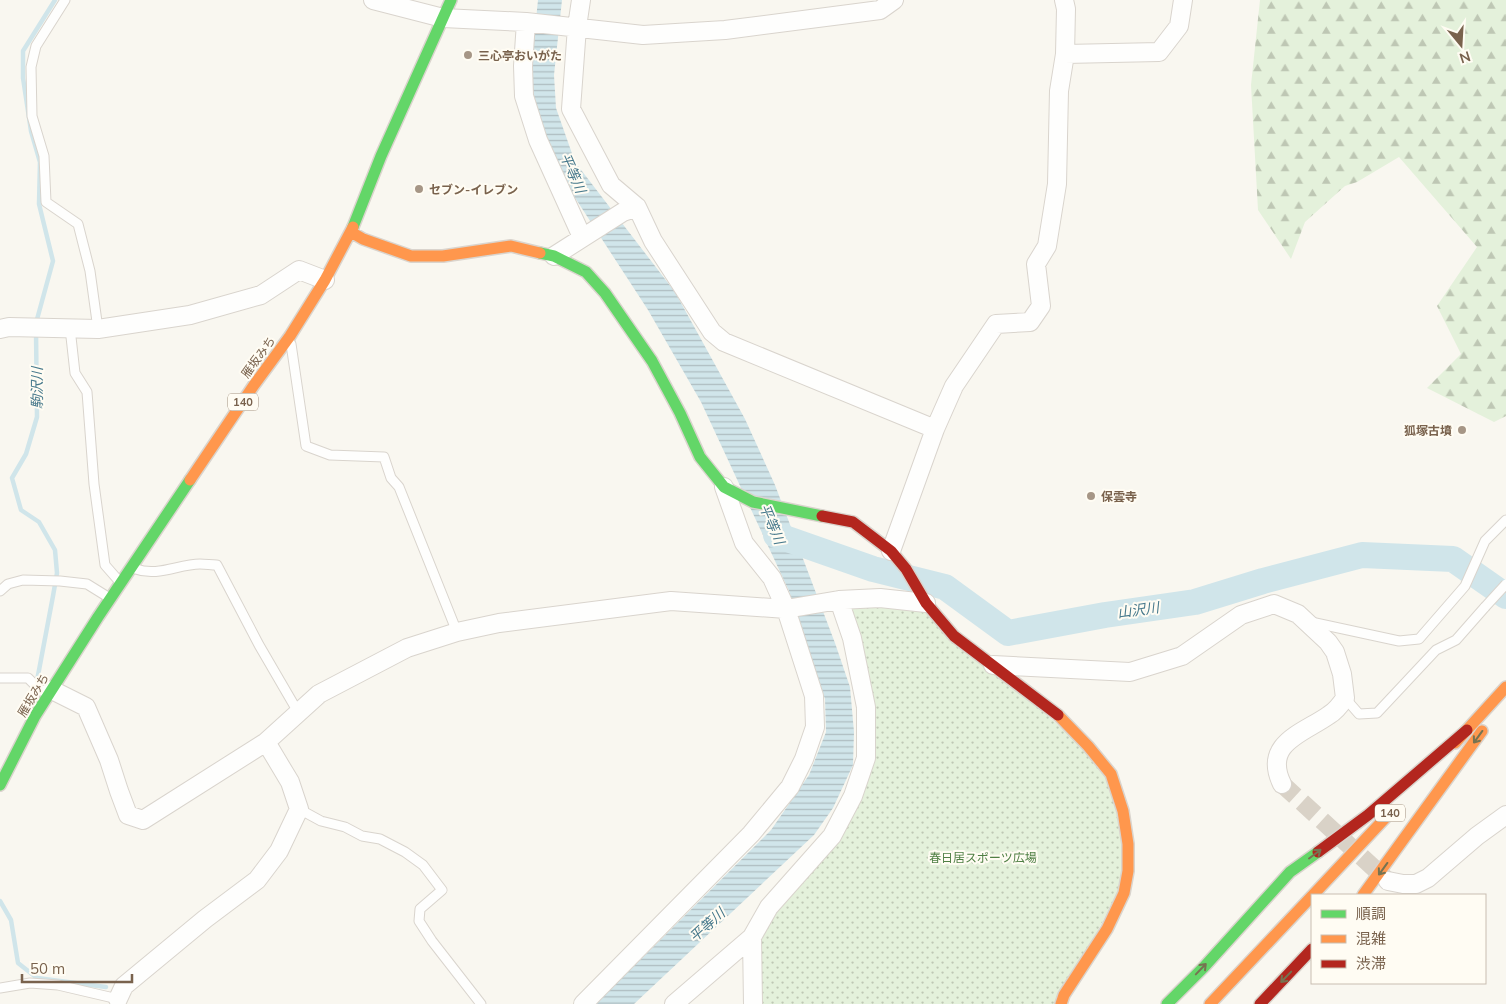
<svg xmlns="http://www.w3.org/2000/svg" width="1506" height="1004" viewBox="0 0 1506 1004" font-family="Mulish,'Noto Sans JP',sans-serif">
<style>
.forest{fill:url(#forest-firs)}
.park{fill:url(#park-dots)}
.water{fill:url(#water-rules)}
.lines{fill:none;stroke-linecap:round;stroke-linejoin:round}
.stream{stroke:#d0e5ea;stroke-width:4.5}
.river{stroke:#d0e5ea;stroke-width:26}
.street-tunnel{stroke:#d9d2c7;stroke-width:18;stroke-dasharray:18 9;stroke-linecap:butt}
.lane-casing{stroke:#d9d4cd;stroke-width:11}
.street-casing{stroke:#d9d4cd;stroke-width:20}
.fast-casing{stroke:#dad4cd;stroke-width:14}
.slow-casing{stroke:#dad4cd;stroke-width:14}
.jam-casing{stroke:#dad4cd;stroke-width:14}
.lane{stroke:#fefefd;stroke-width:9}
.street{stroke:#fefefd;stroke-width:18}
.fast{stroke:#63d668;stroke-width:11}
.slow{stroke:#ff974d;stroke-width:11}
.jam{stroke:#b3261e;stroke-width:11}
.lane-bridge-casing{stroke:#d9d4cd;stroke-width:11;stroke-linecap:butt}
.lane-bridge{stroke:#fefefd;stroke-width:9}
.oneway{stroke:#767351}
.poi-dot{fill:#a69686;stroke:#fffcf3;stroke-width:2}
.labels{text-anchor:middle;dominant-baseline:central;stroke-width:4;stroke-linejoin:round;paint-order:stroke}
.shield{fill:#fffcf3;stroke:#a1907f;stroke-width:1}
.shield-label{font-size:11px;font-weight:bold;fill:#79624d}
.poi-label{font-size:12px;font-weight:bold;fill:#79624d;stroke:#fffcf3;text-anchor:start}
.street-label{font-size:12px;fill:#79624d;stroke:#fffcf3}
.park-label{font-size:12px;fill:#4f7f44;stroke:#fffcf3}
.water-label{font-size:14px;font-style:italic;fill:#47798c;stroke:#fffcf3}
</style>
<defs>
<pattern id="forest-firs" width="22" height="20" patternUnits="userSpaceOnUse" patternTransform="scale(1.25)"><rect width="22" height="20" fill="#e4f1db"/><path d="M5 1l3.5 6h-7zM16 11l3.5 6h-7z" fill="#bec7b4"/></pattern>
<pattern id="park-dots" width="8" height="8" patternUnits="userSpaceOnUse" patternTransform="scale(1.25)"><rect width="8" height="8" fill="#e4f1db"/><path d="M2 2h.1M6 6h.1" fill="none" stroke="#bec7b4" stroke-width="1.8" stroke-linecap="round"/></pattern>
<pattern id="water-rules" width="6" height="5" patternUnits="userSpaceOnUse" patternTransform="scale(1.25)"><rect width="6" height="5" fill="#d0e5ea"/><path d="M0 2.5h6" fill="none" stroke="#aebdc0"/></pattern>
</defs>
<rect width="100%" height="100%" fill="#f9f7f0"/>
<path class="forest" d="M1260 0H1506V416L1494 422 1427 388 1461 354 1437 306 1477 247 1399 157 1357 182 1345 186 1305 222 1291 259 1258 210 1251 85Z"/>
<path class="park" d="M839 600 926 603 1111 774 1128 871 1061 1004H753L752 937 832 836 866 758Z"/>
<path class="water" d="M538 0H562L554 75 556 108 575 162 675 292 745 419 775 485 835 643 850 687 854 732 853 765 833 808 814 835 634 1004H596L771 830 809 775 826 732 825 699 789 591 701 402 648 310 555 167 537 117 530 77Z"/>
<g class="lines">
<path class="stream" d="M36 323 53 261 39 204 40 162 31 131 23 78V51L55 0
M36 686 53 596 57 573 55 550 39 522 21 510 12 478 26 454 37 417 36 331
M0 901 11 920 18 963 37 978 106 987"/>
<path class="river" d="M776 535 873 569 945 587 1008 633 1105 615 1195 602 1263 581 1362 555 1453 559 1506 596"/>
<path class="street-tunnel" d="M1282 784 1387 880"/>
<defs>
<path id="lane" d="M65 0 36 46 31 67 32 116 44 156 46 202 78 224 90 271 98 329
M70 328 75 373 87 392 94 484 105 565 119 581
M291 344 306 446 330 455 384 457 391 478 399 487 457 632
M136 569C157 577 179 564 200 564 206 564 211 565 217 565L259 645 298 712
M0 591 8 584 23 580 60 581 87 584 108 597
M1311 622 1399 641 1419 639 1465 586 1485 541 1506 520
M0 678H28L41 691 46 690
M1345 698 1359 714 1377 713 1436 650 1456 640 1485 607
M299 809 321 821 345 827 362 836 380 839 405 852 423 865 442 890 420 909 419 921 432 941 481 1004
M0 988 30 983 58 985 118 999"/>
<path id="street" d="M373 0 443 18 526 22 643 35 725 30 880 10 894 0
M581 0 577 27 571 109 611 185 637 207 653 241 712 332 724 342 935 429
M526 22 523 66 524 96 538 140 582 237
M1065 54 1159 52 1179 26 1183 0
M554 256 623 212 637 207
M0 329 9 327 98 329 190 315 261 295 299 270 325 280
M891 551 935 429 954 386 996 324 1030 322 1041 306 1036 264 1047 246 1057 184 1059 91 1065 54 1066 9 1064 0
M993 665 1130 672 1182 656 1241 615 1274 604 1298 614 1328 642 1335 652 1342 674 1345 698C1341 704 1336 711 1329 715 1304 733 1262 743 1282 784
M52 690 86 707 109 760 119 791 128 815 143 820 266 742 319 694 407 648 457 632 499 623 671 601 786 609 839 600 880 598 926 603
M1388 881 1403 884H1416L1428 878 1477 836 1506 815
M118 999 124 986 205 919 257 880 279 851 299 809 290 782 266 742
M583 1004 751 834 790 787 804 759 815 727 814 696 786 609 772 578 744 543 724 487
M674 1004 752 937
M753 1004 752 937 769 907 832 836 853 796 866 758V707L852 638 839 600"/>
<path id="fast" d="M353 227 381 156 451 0
M540 253 554 256 586 272 605 293 652 361 680 413 700 457 724 487 753 502 822 516
M0 785 35 716 98 617 190 480
M1167 1004 1204 967 1290 872 1318 852"/>
<path id="slow" d="M351 232 363 239 411 256H443L511 246 540 253
M190 480 254 385 290 336 325 280 353 227
M1058 715 1088 746 1111 774 1123 811 1128 844V871L1124 893 1107 929 1064 995 1061 1004
M1455 743 1506 687
M1313 895 1388 815
M1363 895 1482 731
M1210 1004 1312 896"/>
<path id="jam" d="M822 516 853 522 891 551 906 569 926 603 954 636 1058 715
M1318 852 1368 815 1467 730
M1260 1004 1312 949"/>
</defs>
<use href="#lane" class="lane-casing"/>
<use href="#street" class="street-casing"/>
<use href="#fast" class="fast-casing"/>
<use href="#slow" class="slow-casing"/>
<use href="#jam" class="jam-casing"/>
<use href="#lane" class="lane"/>
<use href="#street" class="street"/>
<use href="#fast" class="fast"/>
<use href="#slow" class="slow"/>
<use href="#jam" class="jam"/>
<defs>
<path id="lane-bridge" d="M1485 607 1506 584"/>
</defs>
<use href="#lane-bridge" class="lane-bridge-casing"/>
<use href="#lane-bridge" class="lane-bridge"/>
</g>
<defs><path id="oneway-shaft" d="M-6 0H5M1.5-3L5.5 0L1.5 3" fill="none" stroke-width="1.6" stroke-linecap="round" stroke-linejoin="round" transform="scale(1.25)"/></defs>
<g class="oneway">
<use href="#oneway-shaft" transform="translate(1478 737) rotate(126)"/>
<use href="#oneway-shaft" transform="translate(1315 854) rotate(-37)"/>
<use href="#oneway-shaft" transform="translate(1383 869) rotate(126)"/>
<use href="#oneway-shaft" transform="translate(1201 969) rotate(-46)"/>
<use href="#oneway-shaft" transform="translate(1286 977) rotate(134)"/>
</g>
<g class="poi-dot">
<circle cx="468" cy="55" r="5"/>
<circle cx="419" cy="189" r="5"/>
<circle cx="1462" cy="430" r="5"/>
<circle cx="1091" cy="496" r="5"/>
</g>
<g class="labels">
<g class="shield">
<rect x="228" y="393.5" width="30" height="17" rx="4"/>
<rect x="1375" y="804.5" width="30" height="17" rx="4"/>
</g>
<g class="shield-label">
<text x="243" y="402">140</text>
<text x="1390" y="813">140</text>
</g>
<g class="poi-label">
<text x="478" y="55">三心亭おいがた</text>
<text x="429" y="189">セブン-イレブン</text>
<text x="1452" y="430" text-anchor="end">狐塚古墳</text>
<text x="1101" y="496">保雲寺</text>
</g>
<g class="street-label">
<text transform="translate(258 357) rotate(-54)">雁坂みち</text>
<text transform="translate(33 695) rotate(-59)">雁坂みち</text>
</g>
<g class="park-label">
<text x="983" y="857">春日居スポーツ広場</text>
</g>
<g class="water-label">
<text transform="translate(573 173) rotate(66)">平等川</text>
<text transform="translate(37 388) rotate(-90)">駒沢川</text>
<text transform="translate(772 524) rotate(67)">平等川</text>
<text transform="translate(1138 610) rotate(-8)">山沢川</text>
<text transform="translate(707 925) rotate(-42)">平等川</text>
</g>
</g>
<rect x="1311" y="894" width="175" height="90" fill="#fffcf3" stroke="#c9beb1"/>
<rect x="1321" y="910" width="25" height="8" fill="#63d668" stroke="#c9beb1"/>
<text x="1356" y="919" font-size="15" fill="#79624d">順調</text>
<rect x="1321" y="935" width="25" height="8" fill="#ff974d" stroke="#c9beb1"/>
<text x="1356" y="944" font-size="15" fill="#79624d">混雑</text>
<rect x="1321" y="960" width="25" height="8" fill="#b3261e" stroke="#c9beb1"/>
<text x="1356" y="969" font-size="15" fill="#79624d">渋滞</text>
<g transform="translate(1461 45) rotate(162)" stroke="#fffcf3" stroke-width="4" paint-order="stroke">
<path d="M0-4L9 19L0 12L-9 19Z" fill="#79624d"/>
<text y="-8" font-size="14" font-weight="bold" text-anchor="middle" fill="#79624d">N</text>
</g>
<path d="M22 974v8h110v-8" fill="none" stroke="#79624d" stroke-width="2.5"/>
<text x="30" y="974" font-size="15" fill="#79624d" stroke="#fffcf3" stroke-width="4" paint-order="stroke">50 m</text>
</svg>
